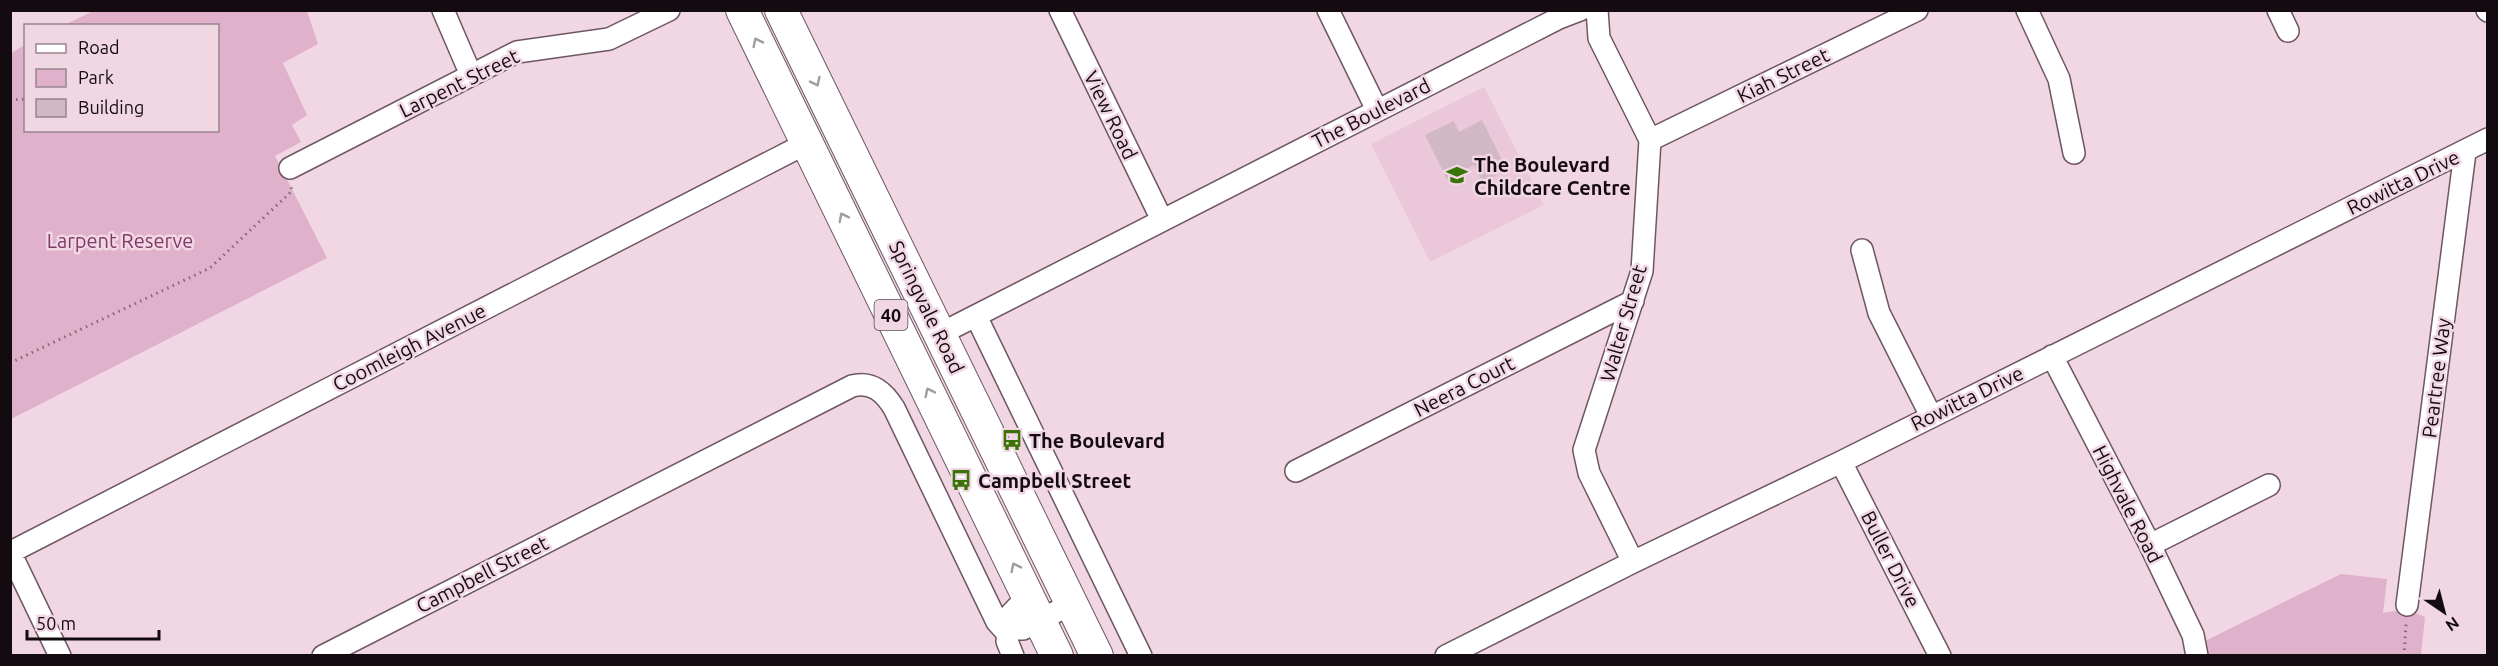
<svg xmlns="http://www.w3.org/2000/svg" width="2498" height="666" viewBox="0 0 2498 666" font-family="Ubuntu,sans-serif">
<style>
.built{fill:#eac8da}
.green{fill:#e0b1ca}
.building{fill:#d2b8c5}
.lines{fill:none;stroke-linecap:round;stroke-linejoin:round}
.minor-casing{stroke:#6e5763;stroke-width:24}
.highway-casing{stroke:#6e5763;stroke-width:34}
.path{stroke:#7c6b74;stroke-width:3;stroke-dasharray:1.5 4.5;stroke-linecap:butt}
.minor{stroke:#fff;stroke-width:21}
.highway{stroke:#fff;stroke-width:32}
.oneway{stroke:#a19d9f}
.labels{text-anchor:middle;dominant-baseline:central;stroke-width:5;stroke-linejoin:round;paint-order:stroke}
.shield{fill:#f1d6e4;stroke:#56484f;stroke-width:1.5}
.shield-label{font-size:18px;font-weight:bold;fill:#130b0f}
.street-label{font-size:20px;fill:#130b0f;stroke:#f1d6e4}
.poi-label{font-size:20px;font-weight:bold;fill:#130b0f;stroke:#f1d6e4;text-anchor:start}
.park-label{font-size:20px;fill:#7f3963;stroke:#f1d6e4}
</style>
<rect width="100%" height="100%" fill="#f1d6e4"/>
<path class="built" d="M1484 87 1544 205 1430 262 1371 144Z"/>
<path class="green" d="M93 11H307L318 44 283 63 307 115 292 125 301 142 275 156 327 258 11 419V53L25 45 26 130H218V26L64 25Z
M2341 574 2387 579 2383 613 2406 609 2425 617 2421 655H2209L2203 642Z"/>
<path class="building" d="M1482 120 1507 170 1482 182 1474 165 1447 179 1425 135 1454 121 1459 132Z"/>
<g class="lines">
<defs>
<path id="minor" d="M443 10 471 75
M1060 10 1162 220
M1328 10 1377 110
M1597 10 1599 38 1650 140 1642 271 1584 450 1589 473 1633 562
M2027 10 2059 79 2074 153
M2278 10 2288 31
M2487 10 2488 11
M1650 140 1917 10
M290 168 517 52 609 39 669 10
M1862 250 1879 313 1931 416
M976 316 1141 656
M940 334 1559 18 1580 10
M2052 356 2150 545 2193 635 2197 656
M1841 462 1940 656
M1296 471 1633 301
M2150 545 2269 485
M10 552 60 656
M11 552 807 143
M2407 605 2465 152
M1010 629H1023L1071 604
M323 656 852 386C872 381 884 392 894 408L997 622 1008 634
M1013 656 1007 641 1009 616 1028 596
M1446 656 1633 562 1841 462 2488 139"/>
<path id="highway" d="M742 10 1057 656
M781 10 1097 656"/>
</defs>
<use href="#minor" class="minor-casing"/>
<use href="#highway" class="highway-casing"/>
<path class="path" d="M10 100 26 99
M10 363 210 268 292 191 291 187
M2404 656 2406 624"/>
<use href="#minor" class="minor"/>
<use href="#highway" class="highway"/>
</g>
<defs><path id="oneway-chevron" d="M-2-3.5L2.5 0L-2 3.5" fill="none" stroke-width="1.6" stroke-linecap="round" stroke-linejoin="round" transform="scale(1.5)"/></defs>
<g class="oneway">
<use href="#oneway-chevron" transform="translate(757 42) rotate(-116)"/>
<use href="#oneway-chevron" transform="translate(816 82) rotate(64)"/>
<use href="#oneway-chevron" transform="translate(843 217) rotate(-117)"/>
<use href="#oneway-chevron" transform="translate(929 392) rotate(-116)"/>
<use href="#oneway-chevron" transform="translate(1015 567) rotate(-116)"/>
</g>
<defs>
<symbol id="school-bare" viewBox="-9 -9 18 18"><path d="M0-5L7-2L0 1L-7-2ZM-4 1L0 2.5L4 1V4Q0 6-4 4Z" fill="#3a7406" stroke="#f1d6e4" stroke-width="2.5" paint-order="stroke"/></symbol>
<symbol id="bus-bare" viewBox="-9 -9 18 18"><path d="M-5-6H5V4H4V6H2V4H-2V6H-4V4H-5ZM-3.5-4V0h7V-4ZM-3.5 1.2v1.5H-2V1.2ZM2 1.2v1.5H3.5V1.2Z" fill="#3a7406" stroke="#f1d6e4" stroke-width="2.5" paint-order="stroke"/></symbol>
</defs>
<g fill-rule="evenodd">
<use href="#school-bare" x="1442" y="160" width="30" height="30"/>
<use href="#bus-bare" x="997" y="425" width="30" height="30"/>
<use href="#bus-bare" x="946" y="465" width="30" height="30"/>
</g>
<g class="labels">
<rect class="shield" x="874.5" y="300" width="33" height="30" rx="4.5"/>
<g class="shield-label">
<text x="891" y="315">40</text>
</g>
<g class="street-label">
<text transform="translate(1783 75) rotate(-26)">Kiah Street</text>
<text transform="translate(459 83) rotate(-26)">Larpent Street</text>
<text transform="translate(1371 113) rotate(-27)">The Boulevard</text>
<text transform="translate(1111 115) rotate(64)">View Road</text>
<text transform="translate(2403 182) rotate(-26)">Rowitta Drive</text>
<text transform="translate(927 307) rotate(64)">Springvale Road</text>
<text transform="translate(1623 323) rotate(-74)">Walter Street</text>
<text transform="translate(409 347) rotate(-27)">Coomleigh Avenue</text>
<text transform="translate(2436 378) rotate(-83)">Peartree Way</text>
<text transform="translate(1464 386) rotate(-27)">Neera Court</text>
<text transform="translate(1967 398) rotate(-26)">Rowitta Drive</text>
<text transform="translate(2128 504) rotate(63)">Highvale Road</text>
<text transform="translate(1891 559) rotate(63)">Buller Drive</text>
<text transform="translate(482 574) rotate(-27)">Campbell Street</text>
</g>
<g class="poi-label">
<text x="1474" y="164">The Boulevard<tspan x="1474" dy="23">Childcare Centre</tspan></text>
<text x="1029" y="440">The Boulevard</text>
<text x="978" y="480">Campbell Street</text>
</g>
<g class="park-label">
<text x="120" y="240">Larpent Reserve</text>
</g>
</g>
<rect width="2498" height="666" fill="none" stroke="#130b0f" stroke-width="24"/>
<rect x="24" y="24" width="195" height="108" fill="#f1d6e4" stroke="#98858f" stroke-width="1.5"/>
<rect x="36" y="44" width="30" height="9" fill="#ffffff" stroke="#98858f" stroke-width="1.5"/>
<text x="78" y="54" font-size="18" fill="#130b0f">Road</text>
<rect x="36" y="69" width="30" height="18" fill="#e0b1ca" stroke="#98858f" stroke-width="1.5"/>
<text x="78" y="84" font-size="18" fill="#130b0f">Park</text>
<rect x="36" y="99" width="30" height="18" fill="#d2b8c5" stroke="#98858f" stroke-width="1.5"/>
<text x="78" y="114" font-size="18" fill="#130b0f">Building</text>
<g transform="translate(2444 612) rotate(145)" stroke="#f1d6e4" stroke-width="4.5" paint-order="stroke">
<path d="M0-4.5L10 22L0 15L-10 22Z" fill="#130b0f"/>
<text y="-9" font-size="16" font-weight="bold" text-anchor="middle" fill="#130b0f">N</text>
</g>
<path d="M27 630v9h132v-9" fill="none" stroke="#130b0f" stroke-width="3"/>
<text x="36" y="630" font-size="18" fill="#130b0f" stroke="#f1d6e4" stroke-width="4.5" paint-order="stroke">50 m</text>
</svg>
